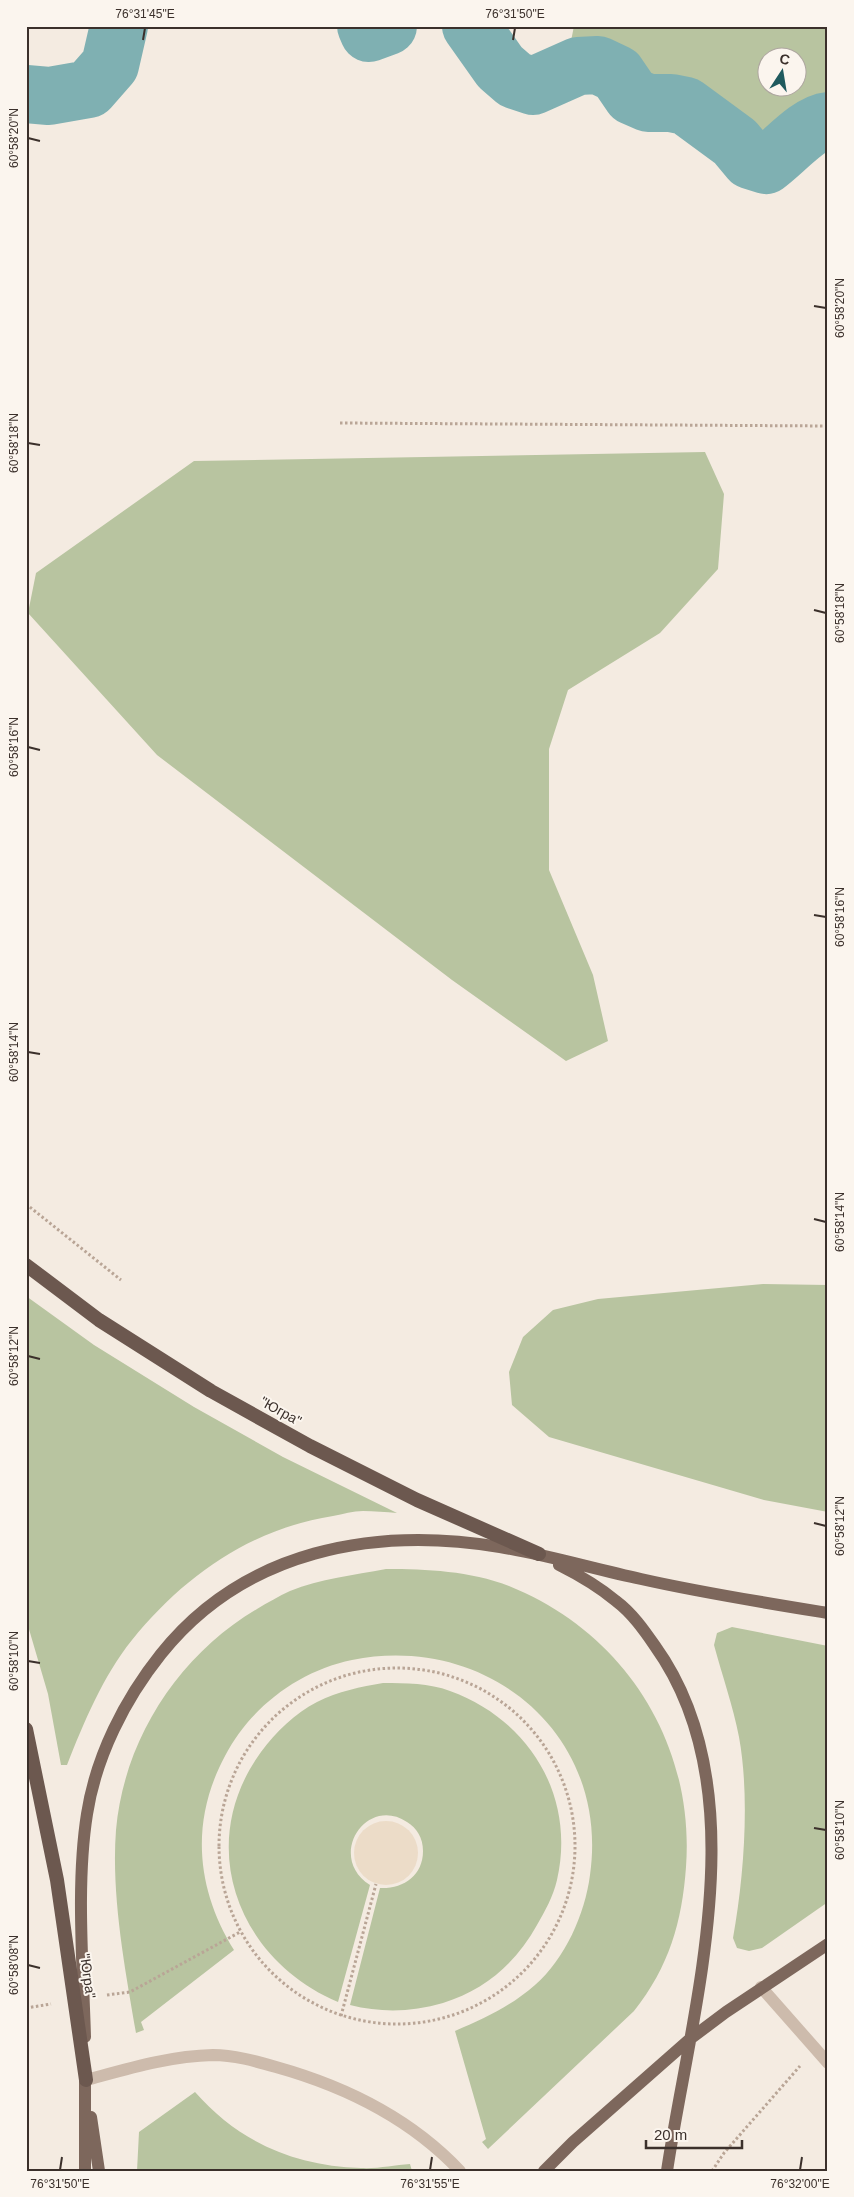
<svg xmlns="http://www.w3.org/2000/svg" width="854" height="2197" viewBox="0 0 854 2197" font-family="Arial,sans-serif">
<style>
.green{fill:#b8c4a0;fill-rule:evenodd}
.plaza{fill:#ecdcc8}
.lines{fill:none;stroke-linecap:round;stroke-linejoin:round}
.river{stroke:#7fb0b2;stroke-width:58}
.path{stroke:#b9a596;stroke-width:3;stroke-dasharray:2.5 2.5;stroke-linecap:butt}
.service{stroke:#cdbbac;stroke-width:12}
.primary{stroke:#7d675c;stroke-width:12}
.trunk{stroke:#6c584f;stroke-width:14}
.ticks{fill:none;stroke:#3b302b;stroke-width:2}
.labels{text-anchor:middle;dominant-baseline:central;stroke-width:4;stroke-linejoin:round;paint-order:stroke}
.street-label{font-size:14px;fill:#3b302b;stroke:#fbf5ee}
.neatline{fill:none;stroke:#3b302b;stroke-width:2}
.ticks-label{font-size:12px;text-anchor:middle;fill:#3b302b}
</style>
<rect width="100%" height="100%" fill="#f4ebe1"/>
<path class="green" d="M574 26H828V106H823L765 141 709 96 649 82 643 65 570 46ZM766 58H796V88H766Z
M705 452 724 494 718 569 660 633 568 690 549 749V870L593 975 608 1041 566 1061 452 980 157 755 28 613 36 573 194 461Z
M763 1284 828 1285V1512L764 1500 549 1437 512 1405 509 1372 523 1337 553 1310 598 1299Z
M26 1296 94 1345 194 1407 283 1457 397 1513C386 1512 374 1511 363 1511 353 1511 343 1514 333 1516 250 1529 184 1576 132 1640 103 1676 84 1722 67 1765H61L48 1694 26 1619Z
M386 1569C427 1569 470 1571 509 1586 624 1632 695 1743 686 1867 682 1922 669 1967 634 2011L488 2149 482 2142 486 2139 455 2031C484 2019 511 2006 535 1985 565 1959 585 1914 590 1875 610 1734 487 1633 352 1660 298 1671 250 1708 225 1756 190 1821 196 1889 234 1950L141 2022 144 2030 136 2033C125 1969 111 1895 116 1830 124 1739 179 1655 257 1609 267 1603 279 1596 290 1591 320 1579 354 1575 386 1569Z
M732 1627 828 1646V1902L762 1948 749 1951 737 1948 733 1938C744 1877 750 1797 739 1737 733 1706 722 1675 714 1645L717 1633Z
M383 1683C406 1683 429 1683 450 1691 530 1720 576 1797 557 1880 553 1897 545 1911 537 1925 516 1963 485 1990 443 2003 412 2012 382 2013 350 2005L380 1888C403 1889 423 1876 423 1851 423 1838 417 1828 407 1822 366 1795 326 1857 370 1885L338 2002C237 1959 194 1844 261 1752 276 1732 295 1713 317 1702 338 1691 361 1687 383 1683Z
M195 2092C239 2142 294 2166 361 2168 377 2169 394 2165 410 2164L412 2171H137L139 2132Z"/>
<path class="plaza" d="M354 1853a32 32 0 1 1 64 0a32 32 0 1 1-64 0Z"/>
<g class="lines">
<path class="river" d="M366 26 369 33 388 26
M471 26 500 67 515 80 533 86 578 66 598 65 617 74 632 96 648 103H671L686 106 735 142 750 160 766 165C783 153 808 123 828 121
M26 94 49 96 89 89 110 65 119 26"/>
<path class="path" d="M340 423 828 426
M26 1204 121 1280
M219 1846a178 178 0 1 1 356 0a178 178 0 1 1-356 0Z
M107 1995 130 1992 240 1932
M26 2008 51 2004
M341 2016 376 1884
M712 2171 724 2153 800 2066"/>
<path class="service" d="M761 1987 828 2063
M86 2080C127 2069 169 2056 213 2055 234 2055 255 2061 276 2067 344 2086 411 2119 460 2171"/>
<path class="primary" d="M559 1565C579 1575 598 1586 616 1601 632 1613 644 1630 655 1646 760 1792 691 2009 667 2171
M85 2037C83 1966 76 1883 87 1814 96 1756 125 1699 161 1654 244 1550 374 1526 500 1547 548 1555 594 1569 641 1579 703 1593 766 1603 828 1613
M91 2117 99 2171
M85 2171V2069
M544 2171 573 2142 690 2039 726 2012 828 1944"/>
<path class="trunk" d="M26 1265 99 1320 211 1391 310 1446 417 1500 539 1554
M26 1729 57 1880 86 2080"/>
</g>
<path class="ticks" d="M143 40 145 28M513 40 515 28M28 138 40 141M814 306 826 308M28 443 40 445M814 610 826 613M28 747 40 750M814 915 826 917M28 1052 40 1054M814 1219 826 1222M28 1356 40 1359M814 1523 826 1526M28 1661 40 1663M814 1828 826 1830M28 1965 40 1968M60 2170 62 2157M430 2170 432 2157M800 2170 802 2157"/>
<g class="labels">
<g class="street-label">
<text transform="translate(281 1411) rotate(29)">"Югра"</text>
<text transform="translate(88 1976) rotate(82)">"Югра"</text>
</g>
</g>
<rect width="854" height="2197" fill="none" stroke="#fbf5ee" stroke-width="55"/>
<g transform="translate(782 72) rotate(12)"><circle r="24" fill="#fbf5ee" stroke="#aea6a0"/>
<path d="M0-4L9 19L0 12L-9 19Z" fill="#1f5a5e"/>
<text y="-8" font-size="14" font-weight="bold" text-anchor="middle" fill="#3b302b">С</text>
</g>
<path d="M646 2140v8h96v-8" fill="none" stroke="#3b302b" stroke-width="2.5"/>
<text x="654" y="2140" font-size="15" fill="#3b302b" stroke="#fbf5ee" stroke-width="4" paint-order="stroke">20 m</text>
<rect x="28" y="28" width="798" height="2142" class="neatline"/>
<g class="ticks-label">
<text x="145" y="18">76°31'45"E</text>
<text x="515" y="18">76°31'50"E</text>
<text transform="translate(14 138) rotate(-90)" y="4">60°58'20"N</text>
<text transform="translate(840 308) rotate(-90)" y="4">60°58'20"N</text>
<text transform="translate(14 443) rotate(-90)" y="4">60°58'18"N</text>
<text transform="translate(840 613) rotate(-90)" y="4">60°58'18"N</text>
<text transform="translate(14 747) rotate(-90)" y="4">60°58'16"N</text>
<text transform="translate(840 917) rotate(-90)" y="4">60°58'16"N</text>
<text transform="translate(14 1052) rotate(-90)" y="4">60°58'14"N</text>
<text transform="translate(840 1222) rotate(-90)" y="4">60°58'14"N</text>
<text transform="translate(14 1356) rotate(-90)" y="4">60°58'12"N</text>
<text transform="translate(840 1526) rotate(-90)" y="4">60°58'12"N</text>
<text transform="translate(14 1661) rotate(-90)" y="4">60°58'10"N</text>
<text transform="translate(840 1830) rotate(-90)" y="4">60°58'10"N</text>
<text transform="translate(14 1965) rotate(-90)" y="4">60°58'08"N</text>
<text x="60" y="2188">76°31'50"E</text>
<text x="430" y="2188">76°31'55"E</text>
<text x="800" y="2188">76°32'00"E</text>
</g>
</svg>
